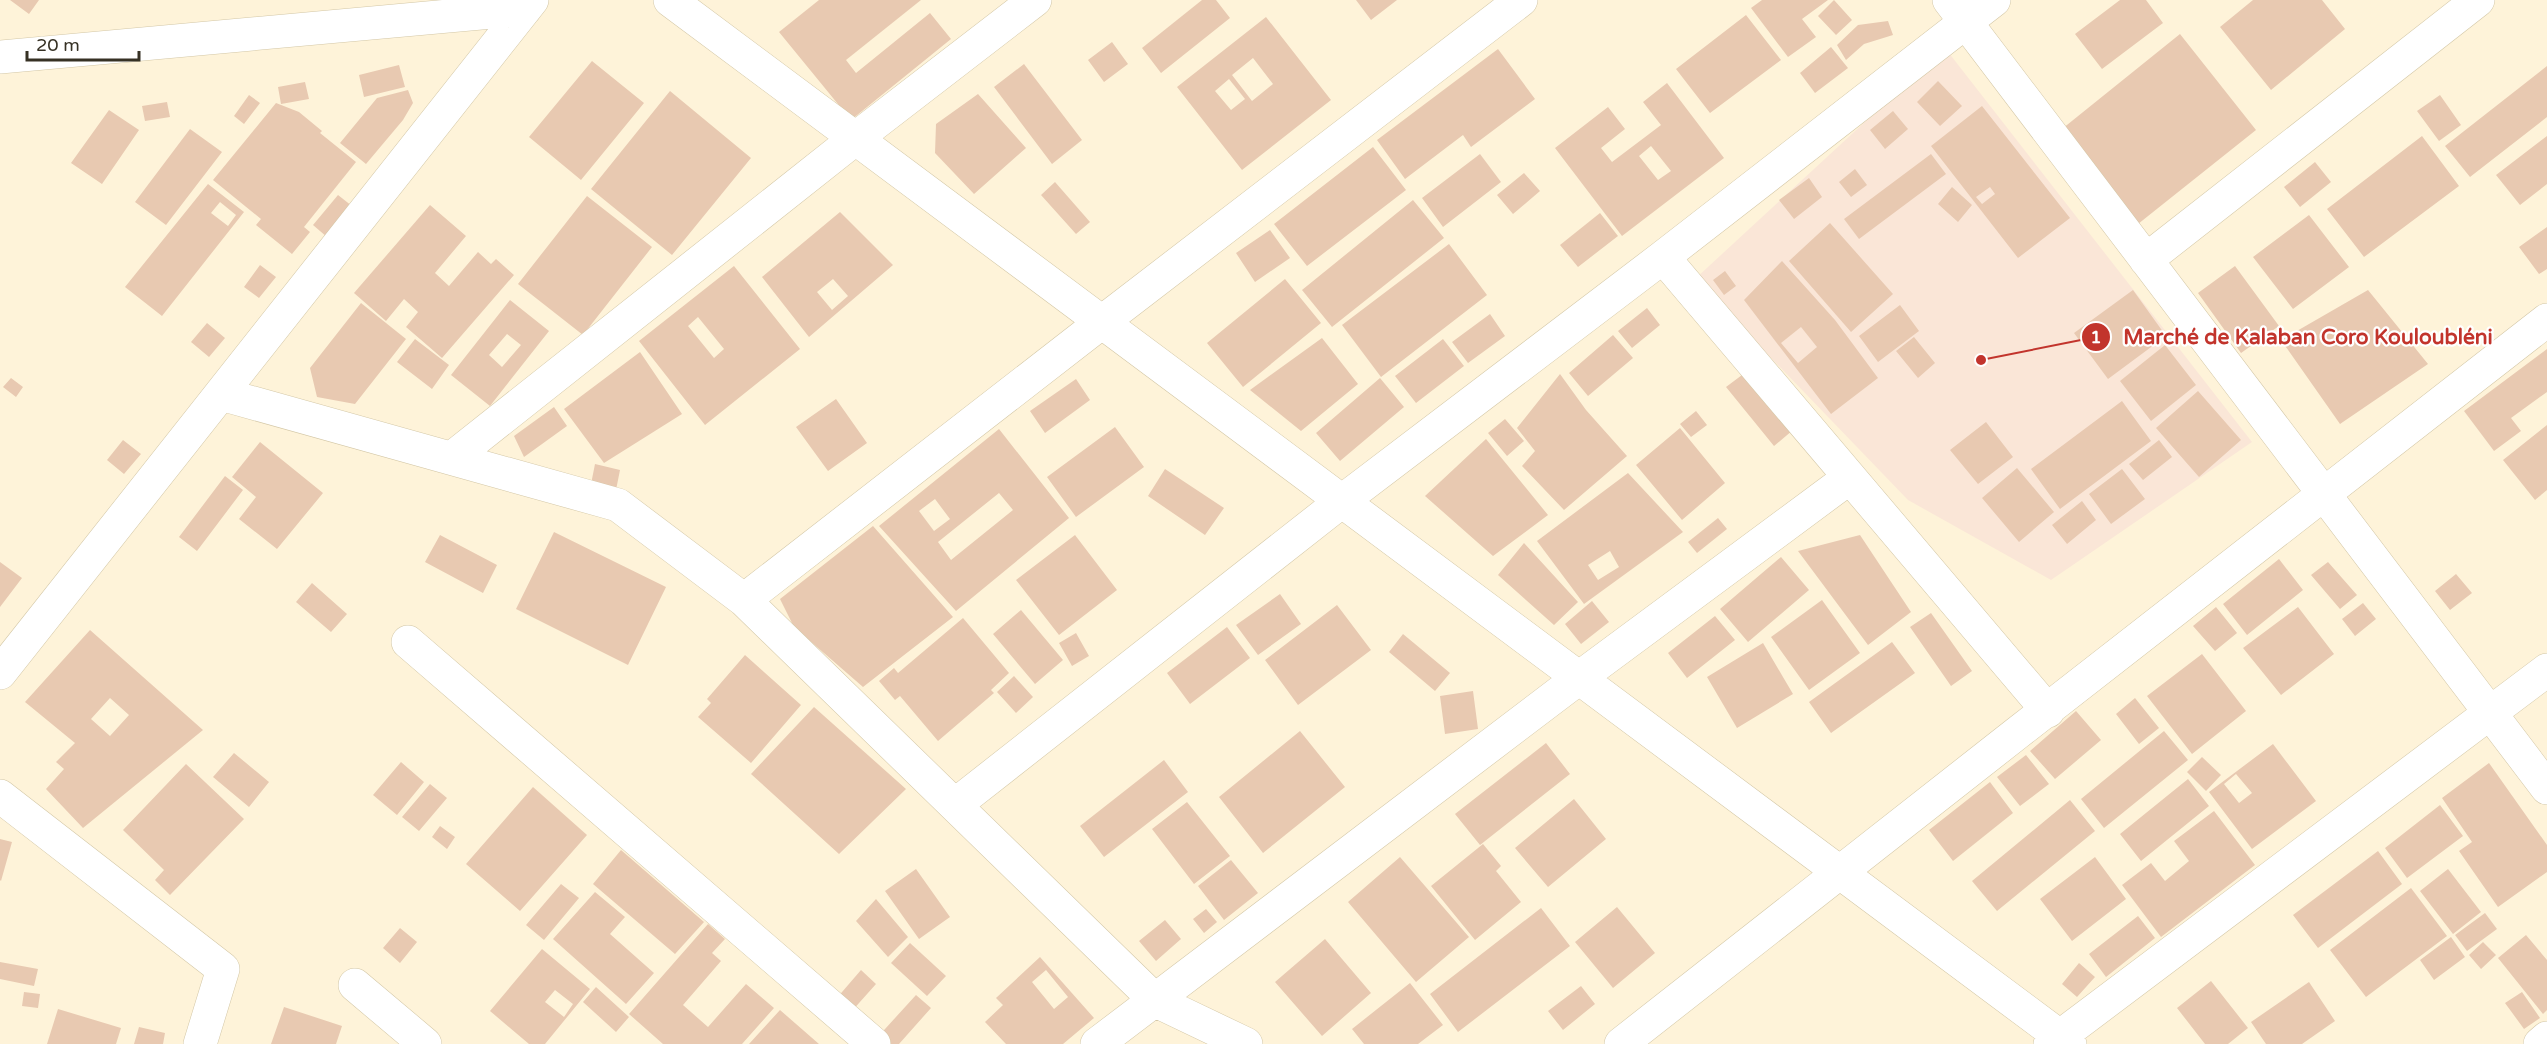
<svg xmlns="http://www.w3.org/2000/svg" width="2547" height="1044" viewBox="0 0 2547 1044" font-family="'Varela Round',sans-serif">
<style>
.commercial{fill:#fae6d7}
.building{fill:#e8c9b1;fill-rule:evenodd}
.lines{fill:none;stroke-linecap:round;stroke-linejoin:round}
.minor-casing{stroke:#d3c7a6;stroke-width:34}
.minor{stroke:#fff;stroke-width:33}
.leader{fill:none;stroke:#c2342c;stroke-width:2}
.callout-dot{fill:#c2342c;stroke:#fff;stroke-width:2}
.mark-label{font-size:18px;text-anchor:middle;font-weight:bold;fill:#fff}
.callout-label{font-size:21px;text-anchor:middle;font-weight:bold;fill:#c2342c;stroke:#fff;stroke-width:4.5;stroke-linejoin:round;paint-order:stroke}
</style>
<rect width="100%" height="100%" fill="#fef3d9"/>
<path class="commercial" d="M1945 48 2252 442 2051 580 1908 500 1695 279Z"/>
<path class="building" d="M10 0H39L29 14Z
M819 0H921L846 60 856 73 930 13 951 39 851 120 779 32Z
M1202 0H1216L1230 18 1161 73 1142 48Z
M1356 0H1397L1371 20Z
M1762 0H1828L1802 19 1816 37 1788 57 1751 8Z
M1834 0 1852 20 1836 35 1818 16Z
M2120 0H2146L2163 23 2102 69 2075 34Z
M2253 0H2322L2345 29 2271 90 2220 27Z
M1746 15 1781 60 1710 113 1676 69Z
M1266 17 1331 100 1242 170 1177 87ZM1253 58 1273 84 1252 101 1232 75ZM1229 79 1245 99 1231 110 1215 91Z
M1888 21 1893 35 1864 44 1846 60 1837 45 1858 25Z
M2180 34 2256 130 2133 228 2057 133Z
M1112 42 1128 64 1104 82 1088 60Z
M1831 47 1848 68 1815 93 1800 73Z
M1498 49 1535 99 1471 147 1463 135 1405 179 1377 140Z
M592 61 644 103 581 180 529 137Z
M1024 64 1082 140 1052 164 994 87Z
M399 65 405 87 364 97 359 75Z
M2547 66V117L2470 177 2445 146Z
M1938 81 1962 106 1940 126 1917 102Z
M305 82 309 99 281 104 278 87Z
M1667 83 1724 158 1622 236 1555 148 1608 107 1625 129 1601 148 1612 162 1661 125 1643 102ZM1651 146 1671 171 1658 180 1639 156Z
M408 90 413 103 403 120 366 164 340 143 377 98Z
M670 91 751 158 672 255 591 189Z
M978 94 1026 148 974 194 935 153 936 124Z
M249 95 260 103 244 124 234 116Z
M2440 95 2461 125 2439 141 2417 111Z
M167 102 170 117 145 121 142 106Z
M276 103 299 112 322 131 320 133 356 162 304 227 310 232 292 254 256 225 261 219 213 180Z
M1982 106 2070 218 2018 258 1931 146ZM1990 187 1995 194 1982 204 1976 197Z
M109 110 139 130 102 184 71 163Z
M1893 111 1908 129 1885 149 1870 130Z
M190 129 222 152 166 225 135 202Z
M2422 136 2459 186 2364 257 2327 209Z
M2547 136V184L2520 205 2496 175Z
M1373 147 1406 190 1307 266 1274 224Z
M1480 154 1501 182 1443 227 1422 198Z
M1931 154 1946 174 1859 239 1844 219Z
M2315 162 2331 182 2300 207 2284 187Z
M1855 169 1867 185 1851 197 1839 182Z
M1524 173 1540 191 1513 214 1497 195Z
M1809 178 1822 197 1794 219 1779 200Z
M1055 182 1090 222 1076 234 1041 195Z
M208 184 244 212 162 316 125 287ZM220 202 236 215 228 226 211 213Z
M1952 187 1972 205 1958 222 1938 204Z
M338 195 352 206 327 237 313 225Z
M587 196 652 247 583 335 518 284Z
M1413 200 1444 238 1332 327 1302 290Z
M430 205 466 236 435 273 449 286 478 252 491 264 496 259 514 275 442 358 406 327 418 312 404 299 386 321 354 293Z
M840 212 893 265 809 337 762 277ZM833 279 848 296 832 310 817 292Z
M1600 213 1618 236 1578 267 1560 245Z
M2309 215 2349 267 2293 309 2253 257Z
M1830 223 1893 294 1851 332 1789 261Z
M2547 227V269L2539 274 2519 247Z
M1270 230 1290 258 1255 282 1236 253Z
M1449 244 1487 295 1381 377 1342 325Z
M1782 261 1835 320 1878 378 1831 414 1744 300ZM1801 327 1817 347 1798 363 1781 343Z
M260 265 276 277 259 298 244 287Z
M734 266 800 349 705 425 639 341ZM698 317 724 349 714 358 688 326Z
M2235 266 2279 326 2241 353 2198 293Z
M1725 271 1736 286 1724 295 1713 280Z
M1285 279 1321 323 1243 387 1207 343Z
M2133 290 2166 336 2108 379 2074 333Z
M2368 290 2428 364 2340 424 2281 340Z
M510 300 549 331 490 406 451 375ZM507 334 521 345 502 367 489 355Z
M361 303 406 339 355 404 317 397 310 368Z
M1900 305 1919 331 1878 362 1859 336Z
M1647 308 1660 325 1632 348 1618 331Z
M1490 314 1505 336 1468 363 1452 342Z
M207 323 225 338 209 357 191 342Z
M1613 335 1633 358 1588 396 1569 373Z
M1914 337 1935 363 1918 378 1896 351Z
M1322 338 1358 384 1301 431 1250 390Z
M415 339 449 365 432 389 397 362Z
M1443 339 1464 366 1416 403 1395 376Z
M2165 345 2196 385 2151 421 2120 381Z
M2547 349V392L2511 418 2521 431 2494 451 2464 411Z
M640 352 682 414 604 463 564 409Z
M1746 372 1793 430 1774 446 1726 387Z
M1560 374 1586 410 1627 456 1564 510 1522 466 1535 451 1517 428Z
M11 378 23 387 16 397 3 387Z
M1380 378 1404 407 1340 461 1316 433Z
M1076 379 1090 400 1045 433 1030 411Z
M2198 391 2241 440 2199 477 2156 428Z
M836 399 867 443 828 471 796 427Z
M2122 401 2151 441 2060 509 2031 469Z
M554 407 567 426 524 457 514 436Z
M1696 411 1707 425 1691 437 1680 424Z
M1505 419 1524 441 1507 456 1488 433Z
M1986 422 2013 457 1978 484 1950 450Z
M2547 425V490L2535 500 2503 460Z
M1115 427 1144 467 1076 517 1047 477Z
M1680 428 1725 483 1682 520 1636 465Z
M999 429 1069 518 956 611 879 526ZM999 493 1013 510 951 560 938 542ZM935 499 950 519 934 531 919 511Z
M1486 439 1548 515 1493 556 1425 496Z
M123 440 141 454 124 474 107 460Z
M2159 440 2172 457 2143 480 2129 464Z
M260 442 323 493 277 549 239 519 256 497 232 477Z
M595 464 620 470 616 490 591 484Z
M2017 468 2054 512 2019 542 1982 498Z
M1165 469 1224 508 1205 535 1148 496Z
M2122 469 2145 499 2111 524 2089 494Z
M1628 473 1683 532 1584 604 1537 541ZM1610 551 1619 567 1598 580 1588 565Z
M225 476 243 490 197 551 179 537Z
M2082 501 2096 520 2067 544 2052 525Z
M1718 518 1727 529 1697 553 1688 542Z
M873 526 953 617 863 687 794 627 780 599Z
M554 532 666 587 628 665 516 609Z
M440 535 497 565 483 593 425 562Z
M1075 535 1117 590 1059 635 1016 580Z
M1860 535 1911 612 1868 645 1798 551Z
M1524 543 1578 602 1554 625 1498 575Z
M1781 557 1809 590 1748 642 1720 609Z
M2279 559 2303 590 2247 635 2223 604Z
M0 562 22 578 0 607Z
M2328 562 2357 595 2340 609 2311 575Z
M2456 574 2472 593 2450 610 2435 591Z
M312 583 347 614 331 632 296 602Z
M1280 594 1301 624 1258 655 1236 625Z
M1822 600 1860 653 1809 690 1771 637Z
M1592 601 1609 622 1581 644 1565 624Z
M2363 603 2376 619 2355 636 2342 619Z
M1337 605 1371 650 1298 705 1265 660Z
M2216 607 2237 633 2215 651 2193 626Z
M2298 607 2334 654 2281 695 2243 648Z
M1021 610 1063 660 1035 684 993 634Z
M1931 613 1972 671 1951 686 1910 627Z
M1715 616 1735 640 1687 678 1668 653Z
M963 618 1009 673 991 690 994 693 938 741 900 696 895 700 879 681 894 668 898 673Z
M1227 627 1250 658 1190 704 1167 673Z
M90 630 203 730 83 828 46 789 64 769 56 762 75 743 25 702ZM110 698 129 715 110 736 91 719Z
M1076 633 1089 656 1072 666 1059 643Z
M1403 634 1450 673 1435 691 1389 652Z
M1892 642 1915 673 1831 733 1809 702Z
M1763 643 1793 694 1737 728 1707 677Z
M2202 654 2246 711 2192 754 2147 696Z
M745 655 801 705 751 763 698 717 711 703 707 699Z
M1014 676 1033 697 1016 713 997 692Z
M1473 691 1478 729 1445 734 1440 696Z
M2135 698 2159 728 2139 744 2116 714Z
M814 707 906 789 839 854 751 774Z
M2076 711 2101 740 2055 779 2030 751Z
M1300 731 1345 787 1263 853 1219 797Z
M2164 731 2188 760 2104 828 2081 799Z
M1546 743 1570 774 1480 845 1455 814Z
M2273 744 2316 801 2252 849 2209 792ZM2236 774 2252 793 2239 803 2224 784Z
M234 753 269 782 249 807 213 777Z
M2026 755 2049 784 2020 806 1997 777Z
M2202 757 2221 775 2206 791 2187 772Z
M1164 760 1188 792 1104 857 1080 826Z
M401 762 424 782 397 815 373 795Z
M2489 763 2547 845V872L2498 907 2459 851 2472 842 2442 798Z
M186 764 244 819 170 895 155 880 164 870 123 830Z
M2188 779 2209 806 2141 861 2120 834Z
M1990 782 2013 813 1953 861 1929 830Z
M430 784 447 798 419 831 402 817Z
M533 787 587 835 520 911 466 864Z
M1574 799 1606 839 1548 887 1515 848Z
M2070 800 2095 831 1997 911 1972 881Z
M1187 802 1230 856 1194 884 1152 829Z
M2440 805 2463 836 2407 878 2385 848Z
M2214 811 2255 865 2161 937 2122 885 2151 863 2165 881 2189 861 2174 841Z
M440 826 455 837 447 849 432 837Z
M0 839 12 842 1 881 0 880Z
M1483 844 1501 866 1496 871 1521 902 1475 940 1431 886Z
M621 850 704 922 675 954 593 884Z
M2378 851 2402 884 2318 948 2293 915Z
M1400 857 1469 937 1416 982 1348 902Z
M2095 857 2126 899 2072 941 2040 899Z
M1231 860 1258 893 1224 920 1198 886Z
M916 869 950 917 919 939 885 891Z
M2448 869 2481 912 2453 934 2420 891Z
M561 884 579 898 544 940 526 925Z
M2411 888 2447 936 2366 997 2330 950Z
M595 892 625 917 610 934 654 973 626 1004 553 939Z
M876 899 908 937 888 957 856 921Z
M1617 907 1655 953 1613 988 1575 942Z
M1541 908 1570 946 1458 1032 1430 994Z
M1206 909 1217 922 1204 933 1193 919Z
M2485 913 2497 929 2467 951 2455 935Z
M2138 916 2155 938 2106 977 2089 954Z
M1165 920 1181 939 1156 961 1139 941Z
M708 924 725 939 712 953 721 961 683 1005 708 1027 746 984 774 1008 742 1044H663L629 1014Z
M400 928 417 942 400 963 383 948Z
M2526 935 2547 960V1010L2543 1014 2498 958Z
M2451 937 2465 957 2434 980 2420 960Z
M1325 939 1371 993 1322 1036 1275 982Z
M2483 942 2496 955 2481 969 2469 955Z
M910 943 946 976 927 996 891 963Z
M542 949 590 989 545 1044H529L490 1011ZM555 990 573 1004 564 1017 545 1002Z
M1040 957 1094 1018 1063 1044H1006L985 1022 1003 1005 996 998ZM1046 970 1068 997 1054 1009 1032 982Z
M0 962 38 969 34 986 0 979Z
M2079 963 2095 977 2077 997 2062 984Z
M861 970 876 984 851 1012 836 999Z
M2211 981 2248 1028 2228 1044H2205L2177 1008Z
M2309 982 2335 1021 2302 1044H2266L2251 1022Z
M1410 983 1443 1025 1418 1044H1364L1352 1029Z
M1581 986 1595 1004 1563 1030 1548 1011Z
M596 987 629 1017 616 1032 583 1002Z
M24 992 40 994 38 1008 22 1006Z
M2522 992 2540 1018 2524 1029 2505 1003Z
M916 995 931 1008 899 1044H880L875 1040Z
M284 1007 342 1026 336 1044H271Z
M58 1009 121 1028 116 1044H47Z
M780 1010 819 1044H749Z
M139 1027 165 1033 163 1044H134Z"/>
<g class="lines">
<defs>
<path id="minor" d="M670 0 2070 1044
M1949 0 2547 788
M0 57 525 9
M1663 257 2048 711
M2146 260 2478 0
M221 394 618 505 744 600 1156 1001 1246 1044
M452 458 856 138 1035 0
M744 600 1102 322 1521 0
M408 642 874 1044
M0 673 532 0
M0 796 223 969 200 1044
M955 805 1342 501 1663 257 1994 0
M355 985 425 1044
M1097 1044 1579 678 1849 478
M1621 1044C1928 801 2239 561 2547 320
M2050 1044 2547 670
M2540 1044 2547 1038"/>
</defs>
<use href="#minor" class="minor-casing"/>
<use href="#minor" class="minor"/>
</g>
<path class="leader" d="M1981 360L2096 337"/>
<g class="callout-dot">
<circle cx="1981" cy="360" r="6"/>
<circle cx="2096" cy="337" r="15"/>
</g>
<g class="mark-label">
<text x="2096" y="343">1</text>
</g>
<g class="callout-label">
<text x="2308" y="344">Marché de Kalaban Coro Kouloubléni</text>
</g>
<path d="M27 51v9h112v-9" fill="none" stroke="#363124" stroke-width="3"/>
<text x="36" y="51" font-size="18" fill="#363124" stroke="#ffffff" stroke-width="4.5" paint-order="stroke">20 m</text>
</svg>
